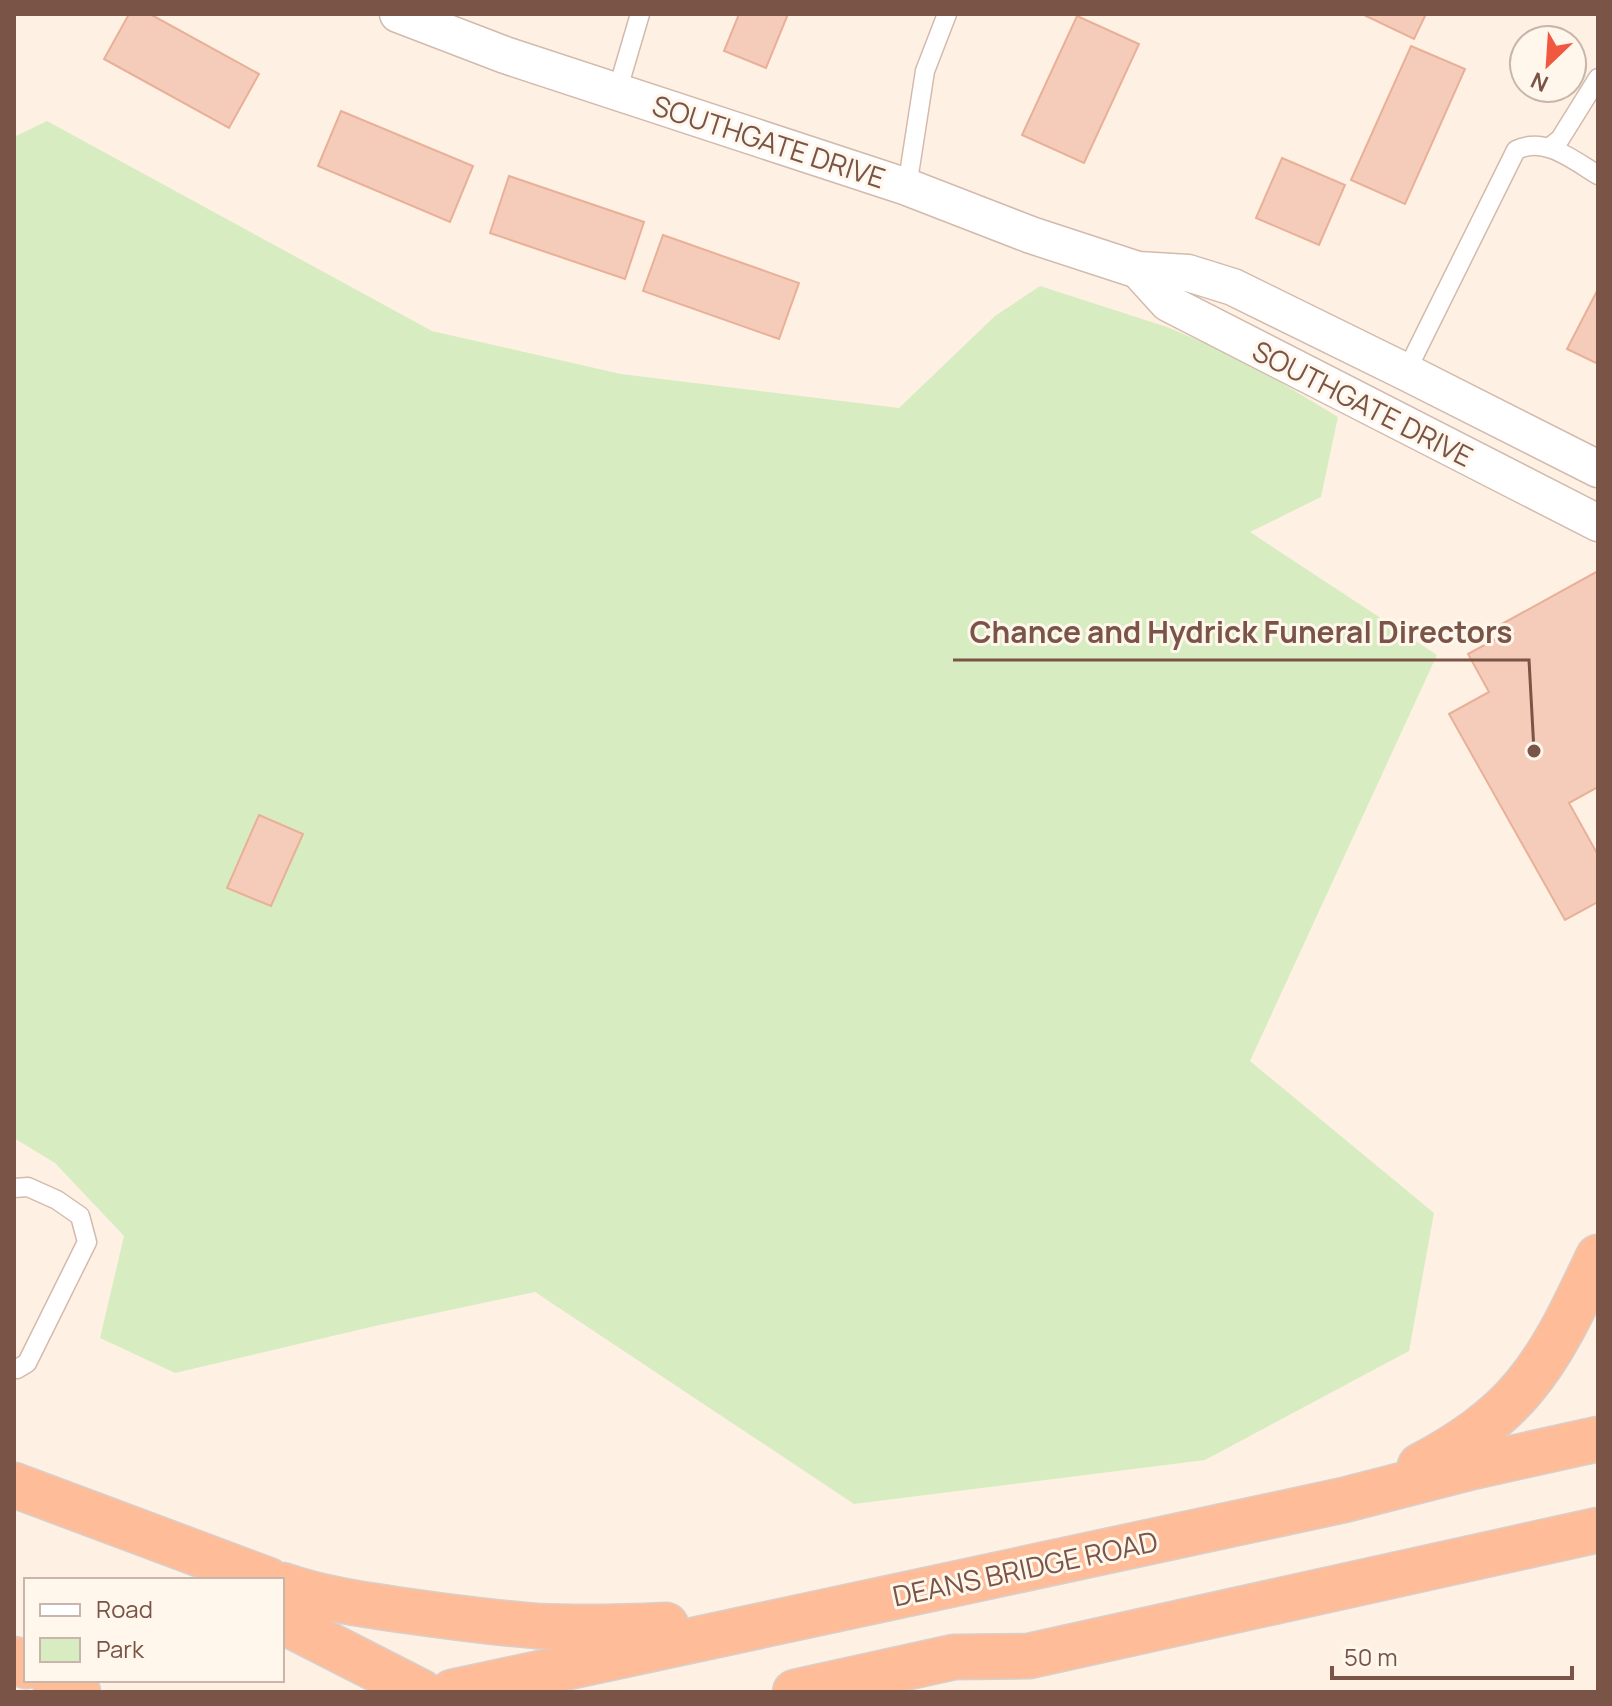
<svg xmlns="http://www.w3.org/2000/svg" width="1612" height="1706" viewBox="0 0 1612 1706" font-family="Manrope,sans-serif">
<style>
.green{fill:#d7edc1}
.building{fill:#f5ccb9;stroke:#e9b098;stroke-width:2}
.lines{fill:none;stroke-linecap:round;stroke-linejoin:round}
.service-casing{stroke:#d3baac;stroke-width:21}
.minor-casing{stroke:#d3baac;stroke-width:39}
.trunk-casing{stroke:#d9cfcb;stroke-width:47}
.service{stroke:#fff;stroke-width:18}
.minor{stroke:#fff;stroke-width:36}
.trunk{stroke:#febc98;stroke-width:44}
.labels{text-anchor:middle;dominant-baseline:central;stroke-width:6;stroke-linejoin:round;paint-order:stroke}
.street-label{font-size:28px;fill:#795447;stroke:#fff6ec}
.leader{fill:none;stroke:#795447;stroke-width:3}
.callout-dot{fill:#795447;stroke:#fff6ec;stroke-width:3}
.callout-label{font-size:30px;text-anchor:middle;font-weight:bold;fill:#795447;stroke:#fff6ec;stroke-width:6;stroke-linejoin:round;paint-order:stroke}
</style>
<rect width="100%" height="100%" fill="#fef1e4"/>
<path class="green" d="M47 121 432 331 621 374 899 408 995 316 1040 286 1167 327 1242 359 1338 417 1321 497 1250 532 1437 655 1250 1061 1434 1213 1409 1351 1205 1460 854 1504 535 1292 375 1326 175 1373 100 1338 124 1236 55 1163 14 1138V137Z"/>
<path class="building" d="M129 14H150L259 74 229 128 104 59Z
M739 14H788L766 68 724 51Z
M1362 14H1426L1414 39Z
M1077 16 1139 44 1084 163 1022 135Z
M1411 46 1465 69 1405 204 1351 180Z
M341 111 473 166 450 222 318 166Z
M1282 158 1345 185 1319 245 1256 218Z
M509 176 644 222 625 279 490 233Z
M663 235 799 283 779 339 643 291Z
M1598 289V364L1567 349Z
M1598 571V787L1569 803 1598 855V902L1565 920 1449 714 1489 692 1468 654 1505 634 1500 625Z
M259 815 303 834 271 906 227 888Z"/>
<g class="lines">
<defs>
<path id="service" d="M617 92 640 14
M1550 147 1560 139 1598 78
M907 187 925 71 947 14
M1406 372 1516 150C1545 136 1573 160 1598 175
M14 1188 28 1187 57 1200 80 1216 87 1242 27 1363 17 1369H14"/>
<path id="minor" d="M398 14 505 55 907 187 1031 235 1138 270 1188 273 1233 287 1406 372 1598 469
M1138 270 1168 303 1598 523"/>
<path id="trunk" d="M1420 1466C1459 1445 1496 1421 1524 1387 1556 1349 1577 1301 1598 1257
M14 1485 268 1580
M282 1585C322 1599 366 1605 408 1611 451 1617 494 1623 537 1626 580 1628 623 1627 666 1625
M282 1621 421 1692
M14 1659 26 1666
M54 1680 78 1692
M452 1692 1344 1500 1472 1467 1598 1439
M795 1692 954 1657 1029 1656 1598 1530"/>
</defs>
<use href="#service" class="service-casing"/>
<use href="#minor" class="minor-casing"/>
<use href="#trunk" class="trunk-casing"/>
<use href="#service" class="service"/>
<use href="#minor" class="minor"/>
<use href="#trunk" class="trunk"/>
</g>
<g class="labels">
<g class="street-label">
<text transform="translate(769 141) rotate(18)">SOUTHGATE DRIVE</text>
<text transform="translate(1363 403) rotate(27)">SOUTHGATE DRIVE</text>
<text transform="translate(1025 1568) rotate(-12)">DEANS BRIDGE ROAD</text>
</g>
</g>
<path class="leader" d="M1534 751L1529 660H953"/>
<circle class="callout-dot" cx="1534" cy="751" r="8"/>
<g class="callout-label">
<text x="1241" y="643">Chance and Hydrick Funeral Directors</text>
</g>
<rect width="1612" height="1706" fill="none" stroke="#795447" stroke-width="32"/>
<rect x="24" y="1578" width="260" height="104" fill="#fff6ec" stroke="#c9b5aa" stroke-width="2"/>
<rect x="40" y="1604" width="40" height="12" fill="#ffffff" stroke="#c9b5aa" stroke-width="2"/>
<text x="96" y="1618" font-size="24" fill="#795447">Road</text>
<rect x="40" y="1638" width="40" height="24" fill="#d7edc1" stroke="#c9b5aa" stroke-width="2"/>
<text x="96" y="1658" font-size="24" fill="#795447">Park</text>
<g transform="translate(1548 64) rotate(205)"><circle r="38" fill="#fff6ec" stroke="#c9b5aa" stroke-width="2"/>
<path d="M0-6L14 30L0 20L-14 30Z" fill="#f15840"/>
<text y="-12" font-size="22" font-weight="bold" text-anchor="middle" fill="#795447">N</text>
</g>
<path d="M1332 1666v12h240v-12" fill="none" stroke="#795447" stroke-width="4"/>
<text x="1344" y="1666" font-size="24" fill="#795447" stroke="#fff6ec" stroke-width="6" paint-order="stroke">50 m</text>
</svg>
